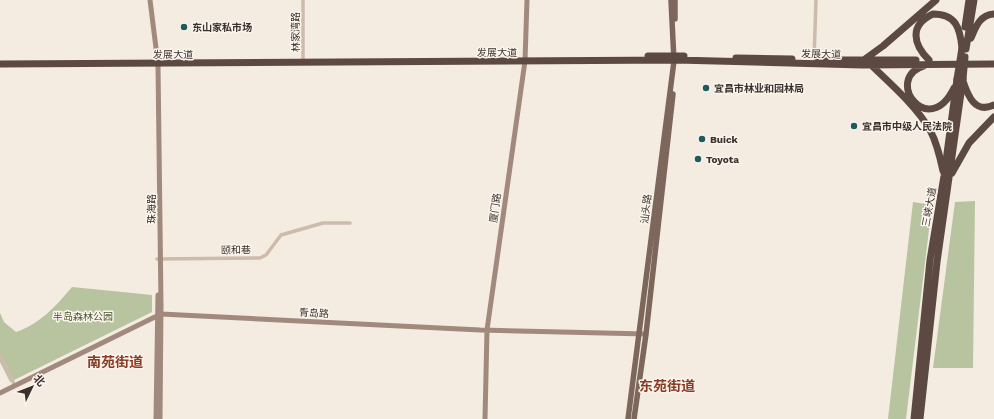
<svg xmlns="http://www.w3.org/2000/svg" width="994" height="419" viewBox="0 0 994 419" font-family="'Work Sans','Noto Sans SC',sans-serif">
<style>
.green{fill:#b8c4a0}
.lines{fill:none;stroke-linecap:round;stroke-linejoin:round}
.street{stroke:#cdbbac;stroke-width:3.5}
.secondary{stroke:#a18a7d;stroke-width:5}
.primary{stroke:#7d675c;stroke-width:5.5}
.highway{stroke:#5c4a42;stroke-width:7}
.highway-bridge{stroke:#5c4a42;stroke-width:7}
.poi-dot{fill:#1f5a5e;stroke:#fbf5ee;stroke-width:1.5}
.labels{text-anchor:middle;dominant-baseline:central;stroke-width:3;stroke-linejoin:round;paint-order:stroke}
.poi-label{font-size:10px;font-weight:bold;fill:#3b302b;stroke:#fbf5ee;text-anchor:start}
.street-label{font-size:10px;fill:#3b302b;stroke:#fbf5ee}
.park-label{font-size:10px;fill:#4a5a2e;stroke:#fbf5ee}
.district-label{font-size:14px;font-weight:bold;fill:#8c3b22;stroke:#fbf5ee}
</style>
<rect width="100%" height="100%" fill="#f4ebe1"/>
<path class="green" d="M975 201 973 368H933L955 202Z
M913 202 932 205 906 419H888Z
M72 287 152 295V312L10 382 0 362V313L4 322 16 332C40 324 56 306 72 287Z"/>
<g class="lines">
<path class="street" d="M814 60 816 0
M303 63V0
M157 259 260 258 266 255 281 235 323 223H350
M0 355 15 386"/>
<path class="secondary" d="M150 0 158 64 161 305 160 419
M0 393 161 314 480 330 646 334
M156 419 158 295
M485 419 487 330 525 61 527 0"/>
<path class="primary" d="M675 19V0
M628 419 674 61 671 0
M634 419 646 334 673 94"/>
<path class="highway" d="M965 27 969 0
M971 38C976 26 980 15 994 14
M966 49 974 0
M648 56H684
M736 58 792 59
M865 59 883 46 936 0
M818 60H916
M929 60C913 44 909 25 933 14 956 14 960 28 962 48
M0 64 677 60 862 65 994 64
M871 65C890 83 917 107 930 130 937 143 940 157 943 171
M924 66C883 78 928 141 954 88
M963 81C968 96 975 114 994 105
M952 173 969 143 994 117
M914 419 930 260 944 176 957 79
M920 419 937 262 963 79"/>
<path class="highway-bridge" d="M957 79 962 48
M963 79 965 57"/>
</g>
<g class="poi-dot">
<circle cx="184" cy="27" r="4"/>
<circle cx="706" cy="88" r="4"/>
<circle cx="854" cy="126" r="4"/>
<circle cx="702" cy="139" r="4"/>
<circle cx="698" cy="159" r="4"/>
</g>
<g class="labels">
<g class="poi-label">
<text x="192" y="27">东山家私市场</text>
<text x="714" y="88">宜昌市林业和园林局</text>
<text x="862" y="126">宜昌市中级人民法院</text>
<text x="710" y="139">Buick</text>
<text x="706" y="159">Toyota</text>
</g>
<g class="street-label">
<text transform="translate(295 32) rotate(-90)">林家湾路</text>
<text x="497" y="52">发展大道</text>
<text x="173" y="54">发展大道</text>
<text transform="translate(821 54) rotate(1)">发展大道</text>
<text transform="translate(929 207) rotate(-80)">三峡大道</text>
<text transform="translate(495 208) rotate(-82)">厦门路</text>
<text transform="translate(151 209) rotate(-90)">珠海路</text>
<text transform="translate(646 209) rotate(-83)">汕头路</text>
<text transform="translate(236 250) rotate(-1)">颐和巷</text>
<text transform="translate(314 313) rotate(3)">青岛路</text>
</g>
<g class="park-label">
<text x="83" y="316">半岛森林公园</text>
</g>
<g class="district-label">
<text x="115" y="362">南苑街道</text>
<text x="667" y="386">东苑街道</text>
</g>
</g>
<g transform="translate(32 387) rotate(47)" stroke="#fbf5ee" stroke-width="3" paint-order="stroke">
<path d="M0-3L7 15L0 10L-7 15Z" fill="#3b302b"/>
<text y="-6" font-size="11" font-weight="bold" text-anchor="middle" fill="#3b302b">北</text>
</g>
</svg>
